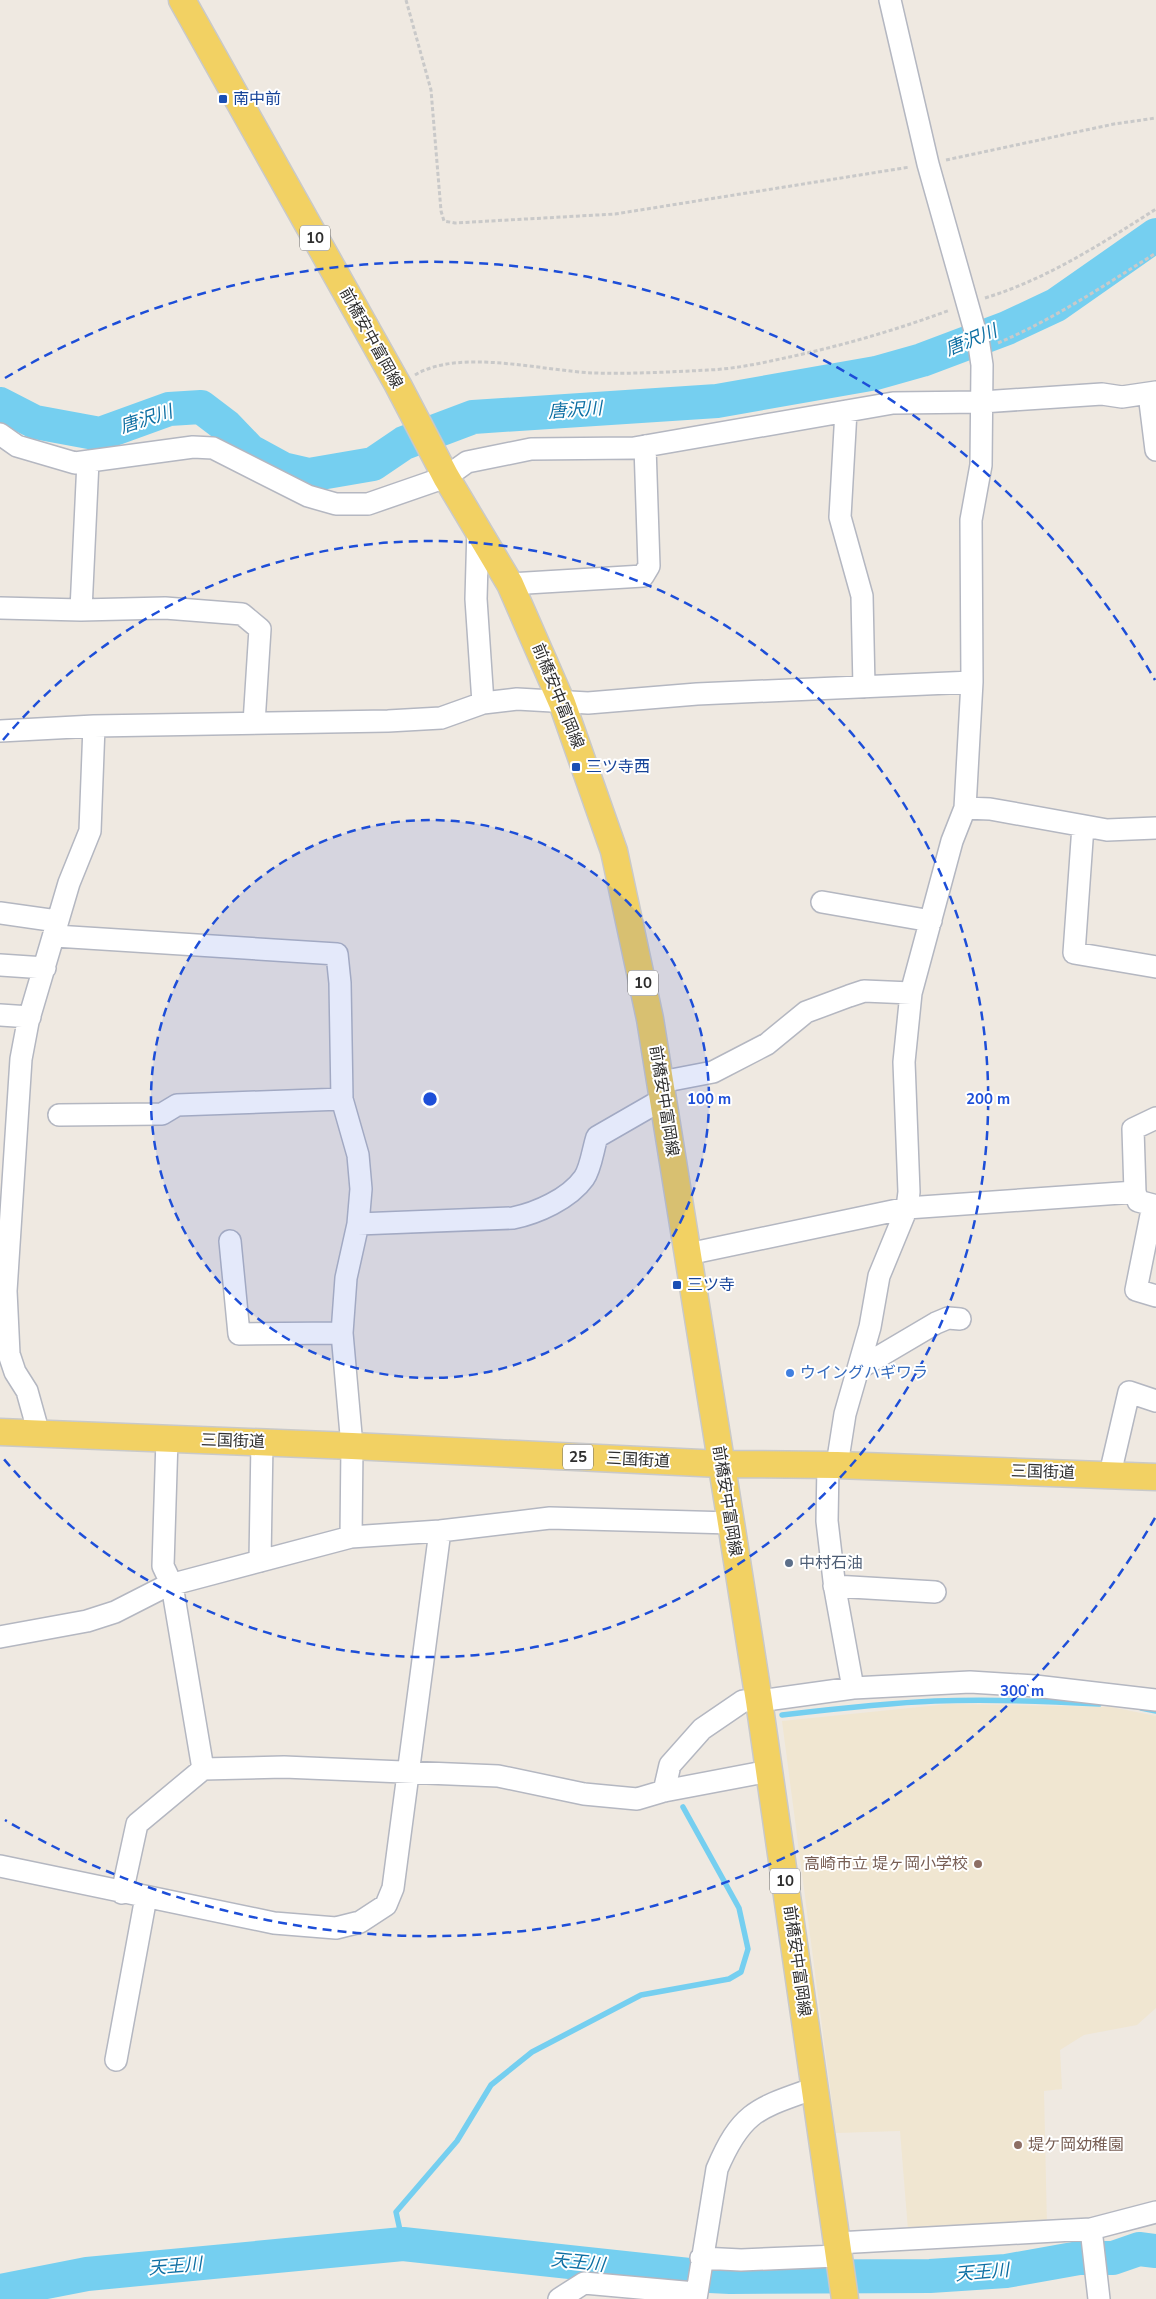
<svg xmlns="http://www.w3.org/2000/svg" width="1156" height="2299" viewBox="0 0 1156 2299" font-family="'Nunito Sans','Noto Sans JP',sans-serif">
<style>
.education{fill:#f0e6d1}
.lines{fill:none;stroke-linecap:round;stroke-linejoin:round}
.stream{stroke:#75cff0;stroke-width:5.5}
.river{stroke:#75cff0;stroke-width:34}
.minor-casing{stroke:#b4b7c1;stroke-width:24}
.major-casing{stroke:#c9c9c9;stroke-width:29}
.path{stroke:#c9c9c9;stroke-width:3;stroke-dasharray:4 2.5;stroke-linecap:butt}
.minor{stroke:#fff;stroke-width:21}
.major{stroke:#f2d163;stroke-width:26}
.ring{fill:none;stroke:#1d4ed8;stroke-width:2.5;stroke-dasharray:9 6}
.transit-dot{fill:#1a4fb4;stroke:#fff;stroke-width:2}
.shop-dot{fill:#3f7fe0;stroke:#fff;stroke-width:2}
.service-dot{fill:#5c6f8a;stroke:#fff;stroke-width:2}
.education-dot{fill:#8d6e63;stroke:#fff;stroke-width:2}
.labels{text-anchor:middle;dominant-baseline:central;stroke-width:4;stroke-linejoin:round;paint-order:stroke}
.shield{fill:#fff;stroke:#6d6d6d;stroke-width:1}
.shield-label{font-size:15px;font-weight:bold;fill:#2e2e2e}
.transit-label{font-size:16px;fill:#164399;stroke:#fff;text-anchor:start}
.street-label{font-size:16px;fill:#2e2e2e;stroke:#fff}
.shop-label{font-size:16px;fill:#366cbe;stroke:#fff;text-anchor:start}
.service-label{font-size:16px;fill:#4e5e75;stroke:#fff;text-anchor:start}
.education-label{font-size:16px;fill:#785e54;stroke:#fff;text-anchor:end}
.water-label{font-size:18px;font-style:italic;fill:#0d6fa3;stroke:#fff}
.centre{fill:#1d4ed8;stroke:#fff;stroke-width:2.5}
.ring-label{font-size:15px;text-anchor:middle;font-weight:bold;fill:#1d4ed8;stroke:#fff;stroke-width:4;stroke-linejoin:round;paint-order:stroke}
</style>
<rect width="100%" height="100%" fill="#efe9e1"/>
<path class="education" d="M949 1704 1111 1707 1156 1716V2008L1137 2025 1084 2035 1060 2050 1062 2089 1044 2091 1047 2226 908 2230 900 2131 836 2133 782 1721Z"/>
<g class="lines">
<path class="stream" d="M1141 1708 1156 1711
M782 1715C833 1709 884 1703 935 1701 990 1699 1045 1701 1099 1704
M403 2244 396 2212 457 2141 491 2085 532 2052 641 1995 729 1979 741 1972 748 1949 739 1908 683 1807"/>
<path class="river" d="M0 404 35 422 100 434 169 409 201 407 226 426 250 451 283 469 309 475 373 464 404 443 473 417 717 401 876 373 922 360 1007 328 1056 305 1156 235
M0 2291 87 2274 403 2244 689 2275 730 2277 930 2276 1006 2271 1079 2258H1113L1139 2249 1156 2251"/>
<defs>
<path id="minor" d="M1149 394 1156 450
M846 411 840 517 862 596 864 687
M0 434 17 446 75 463 193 447 213 448 308 496 336 504H368L446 477 467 462 531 449 634 448 893 403 982 402 1102 394 1122 397 1156 392
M478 527 476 599 483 703
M510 584 643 576 649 566 645 446
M0 608 81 610 165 608 242 614 260 629 254 723
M81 610 88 461
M0 731 94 726 388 721 441 718 483 703 517 699 588 703 697 694 972 682
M965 808 990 809 1107 830 1156 828
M1083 826 1074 953 1156 967
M822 902 931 921
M0 913 57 921
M55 936 337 954 340 983 342 1099 358 1155 361 1189 358 1224 346 1278 342 1333 352 1446 351 1537
M0 965 45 968
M0 1015 30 1017
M661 1082 713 1072 767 1044 806 1012 849 996 864 991 911 993
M59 1115 162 1114 177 1105 342 1099
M1156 1118 1133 1129 1135 1192 1138 1201 1153 1205 1136 1290 1156 1296
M358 1224 513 1218C537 1213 569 1199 584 1178 591 1168 593 1149 597 1137L663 1099
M230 1241 239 1334 342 1333
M688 1254 907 1208 1135 1192
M858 1369 936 1323 948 1318 960 1319
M39 1434 27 1391 15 1372 9 1354 6 1291 21 1059 28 1022 69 883 90 831 94 726
M167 1439 163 1566 172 1585 203 1769
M828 1465 827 1521 835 1589 853 1688
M837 1465 845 1414 870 1327 879 1276 907 1208 909 1192 904 1062 911 993 952 841 965 808 972 682 971 520 981 465 982 365 979 345 928 164 890 0
M1110 1474 1129 1392 1156 1401
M260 1561 262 1442
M834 1586 935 1592
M0 1637 87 1621 115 1612 166 1586 351 1537 440 1531 550 1518 731 1523
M664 1791 670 1765 702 1729 743 1701H759L853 1688 970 1682 1035 1686 1156 1700
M0 1866 274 1923 336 1928 360 1922 386 1905 393 1888 440 1531
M122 1893 137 1824 203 1769 284 1767 498 1776 584 1794 637 1799 664 1791 769 1771
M116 2060 146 1897
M1091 2229 1099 2299
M837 2243 1091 2229 1156 2212
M701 2258 741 2260 837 2256
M559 2299 584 2283 695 2293
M696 2299 717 2169C742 2110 759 2108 815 2088"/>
<path id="major" d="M182 0 398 385 446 477 510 584 562 703 614 851 650 1019 731 1523 759 1701 845 2299
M0 1432 352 1446 721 1464 837 1465 1156 1477"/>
</defs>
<use href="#minor" class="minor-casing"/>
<use href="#major" class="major-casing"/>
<path class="path" d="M406 0 431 90 441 211 444 221 455 223 615 214 910 167
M946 160 1114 124 1156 118
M985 298C1047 279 1101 244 1156 209
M998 343C1054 319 1105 285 1156 253
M415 375C459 348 543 371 594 373 632 374 671 372 708 370 737 369 766 362 794 356 848 344 899 329 950 310"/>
<use href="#minor" class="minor"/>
<use href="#major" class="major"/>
</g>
<circle cx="430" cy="1099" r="279" fill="#1d4ed8" fill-opacity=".12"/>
<g class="ring">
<circle cx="430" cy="1099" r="279"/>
<path d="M3 740A558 558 0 1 1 3 1458"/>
<path d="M1155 1518A837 837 0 0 1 5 1820M5 378A837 837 0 0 1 1155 680"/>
</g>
<g class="transit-dot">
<rect x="218" y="94" width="10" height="10" rx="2.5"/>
<rect x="571" y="762" width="10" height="10" rx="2.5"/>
<rect x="672" y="1280" width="10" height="10" rx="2.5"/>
</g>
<circle class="shop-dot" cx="790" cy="1373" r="5"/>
<circle class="service-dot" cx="789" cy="1563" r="5"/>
<g class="education-dot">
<circle cx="978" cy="1864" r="5"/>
<circle cx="1018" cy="2145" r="5"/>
</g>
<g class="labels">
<g class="shield">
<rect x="300" y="225.5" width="30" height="25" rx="4"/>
<rect x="628" y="970.5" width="30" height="25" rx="4"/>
<rect x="563" y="1444.5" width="30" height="25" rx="4"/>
<rect x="770" y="1868.5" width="30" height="25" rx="4"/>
</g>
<g class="shield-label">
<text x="315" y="238">10</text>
<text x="643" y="983">10</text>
<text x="578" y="1457">25</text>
<text x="785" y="1881">10</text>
</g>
<g class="transit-label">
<text x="233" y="99">南中前</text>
<text x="586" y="767">三ツ寺西</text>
<text x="687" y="1285">三ツ寺</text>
</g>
<g class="street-label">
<text transform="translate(371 338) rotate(61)">前橋安中富岡線</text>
<text transform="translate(558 696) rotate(68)">前橋安中富岡線</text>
<text transform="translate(664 1101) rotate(81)">前橋安中富岡線</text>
<text transform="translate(233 1441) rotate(2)">三国街道</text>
<text transform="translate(638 1460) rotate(3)">三国街道</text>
<text transform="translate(1043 1472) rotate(2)">三国街道</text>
<text transform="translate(727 1501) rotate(81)">前橋安中富岡線</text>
<text transform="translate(797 1961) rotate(82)">前橋安中富岡線</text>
</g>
<g class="shop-label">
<text x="800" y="1373">ウイングハギワラ</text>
</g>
<g class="service-label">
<text x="799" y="1563">中村石油</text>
</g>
<g class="education-label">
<text x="968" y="1864">高崎市立 堤ヶ岡小学校</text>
<text x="1028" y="2145" text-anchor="start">堤ケ岡幼稚園</text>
</g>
<g class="water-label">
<text transform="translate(971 340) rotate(-22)">唐沢川</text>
<text transform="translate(575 410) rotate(-4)">唐沢川</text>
<text transform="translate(146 419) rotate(-18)">唐沢川</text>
<text transform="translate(578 2262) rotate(6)">天王川</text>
<text transform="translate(175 2266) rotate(-5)">天王川</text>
<text transform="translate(982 2272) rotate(-5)">天王川</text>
</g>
</g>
<circle cx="430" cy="1099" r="8" class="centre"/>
<g class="ring-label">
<text x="709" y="1104">100 m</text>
<text x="988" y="1104">200 m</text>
<text x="1022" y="1696">300 m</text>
</g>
</svg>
